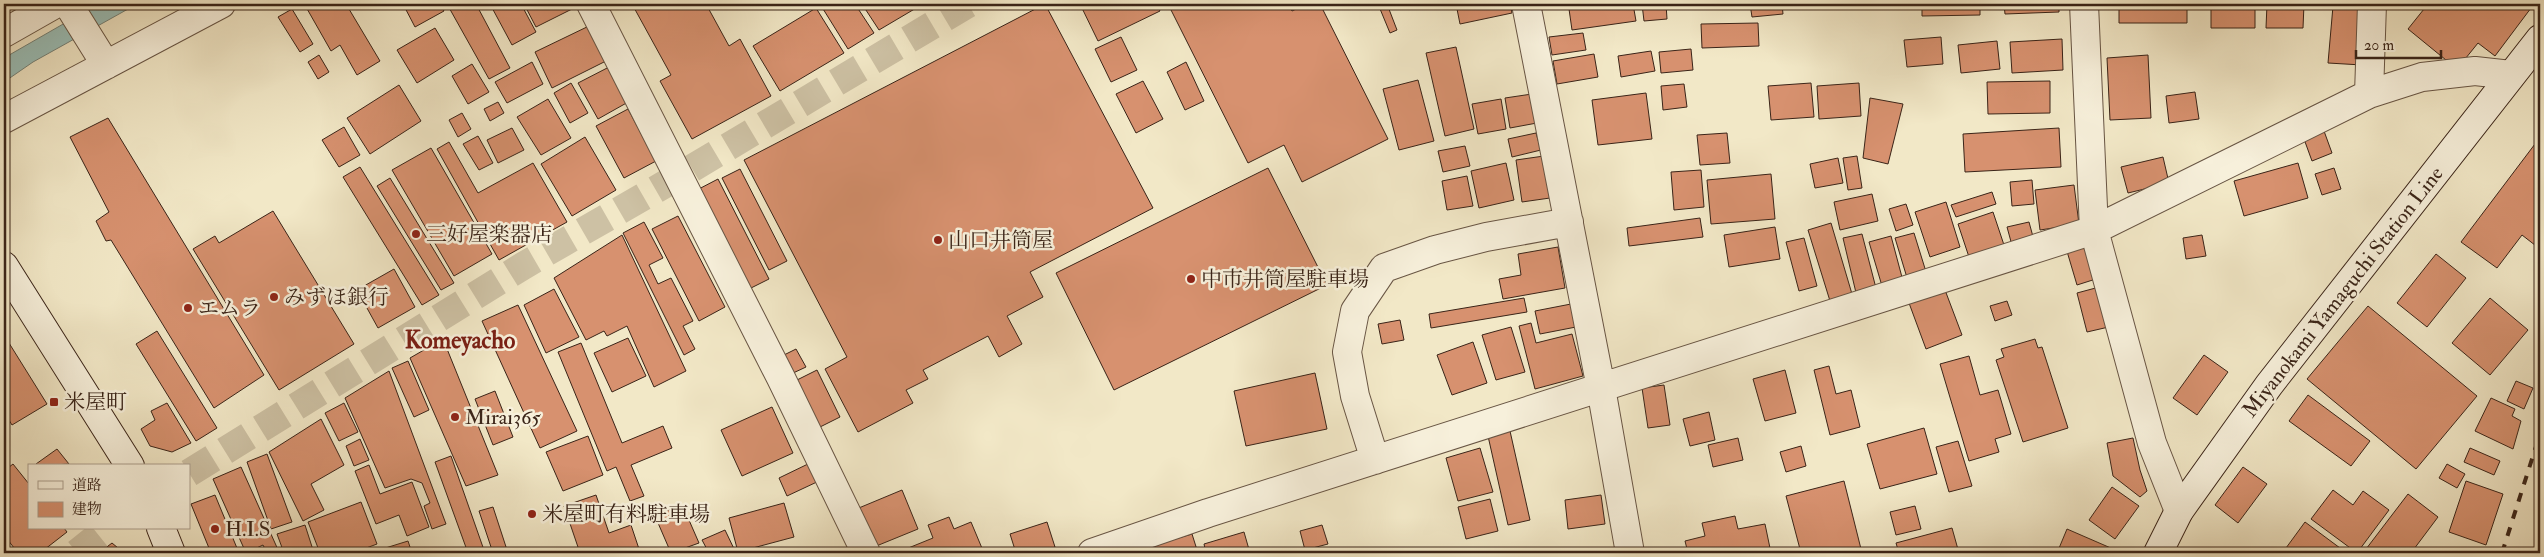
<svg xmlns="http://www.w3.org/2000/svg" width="2544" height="557" viewBox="0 0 2544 557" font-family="'IM FELL Double Pica','Noto Serif JP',serif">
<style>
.water{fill:#9bc0b9;stroke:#748279}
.building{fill:#d7916f;stroke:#3a2418}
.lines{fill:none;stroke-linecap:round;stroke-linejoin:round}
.street-tunnel{stroke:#cdc1a4;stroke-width:28;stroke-dasharray:28 14;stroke-linecap:butt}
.street-casing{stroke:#685544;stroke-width:30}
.secondary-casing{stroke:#3a2418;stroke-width:30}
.street{stroke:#f7f0db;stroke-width:28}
.secondary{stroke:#f7f0db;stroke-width:28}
.rail{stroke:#3a2418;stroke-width:4;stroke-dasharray:9 9;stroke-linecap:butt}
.poi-dot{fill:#8f2418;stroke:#f7f0db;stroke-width:2}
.labels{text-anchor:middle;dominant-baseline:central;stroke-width:5;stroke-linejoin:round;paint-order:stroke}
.poi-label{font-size:21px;fill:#3a2418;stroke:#f7f0db;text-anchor:start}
.street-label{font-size:21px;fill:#3a2418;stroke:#f7f0db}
.quarter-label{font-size:24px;font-weight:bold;fill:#7a1f14;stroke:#f7f0db}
</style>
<rect width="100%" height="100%" fill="#f2e8c7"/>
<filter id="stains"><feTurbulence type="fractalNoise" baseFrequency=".004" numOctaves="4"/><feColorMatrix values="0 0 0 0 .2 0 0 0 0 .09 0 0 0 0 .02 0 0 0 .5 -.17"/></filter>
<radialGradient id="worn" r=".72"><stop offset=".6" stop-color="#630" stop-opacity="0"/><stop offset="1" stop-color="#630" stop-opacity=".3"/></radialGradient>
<path class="water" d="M98 4H137L33 62 4 82V58Z"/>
<path class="building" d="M311 4H346L380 61 357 75 340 45 331 51 306 7Z
M403 4H440L444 11 415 27Z
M447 4H476L510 68 489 79Z
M490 4H521L536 32 512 45Z
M524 4H574L576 7 536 27Z
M632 4H706L729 46 740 39 771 96 692 139 660 81 671 75Z
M820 4H855L874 33 848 49Z
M862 4H923L879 30Z
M1045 4 1153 208 1030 272 1043 297 1007 316 1022 344 999 357 988 336 923 370 928 379 906 390 913 403 858 432 825 369 847 357 744 160Z
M1080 4H1156L1160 11 1098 41Z
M1168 4H1288L1292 11 1306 4H1320L1388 139 1302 182 1284 145 1248 163Z
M1378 4H1387L1397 30 1390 33Z
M1456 4H1510L1512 13 1460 24Z
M1605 4H1633L1636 21 1572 30 1569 9Z
M1642 4H1666L1667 19 1644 21Z
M1750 4H1782L1783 14 1752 17Z
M1922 4H1980V15L1922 16Z
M2004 4H2059V12L2005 14Z
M2119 4H2187V23H2119Z
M2211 4H2255V28H2211Z
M2267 4H2304L2303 28H2266Z
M2428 4H2534L2495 56 2478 43 2457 69 2408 29Z
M2333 6 2366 8 2362 65 2328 63Z
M816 8 844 53 780 91 753 46Z
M292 9 313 44 300 52 278 17Z
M1758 23 1759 46 1702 48 1701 24Z
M591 25 608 60 552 88 535 52Z
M435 28 454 60 417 83 397 50Z
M1583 33 1586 50 1552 55 1549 37Z
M1121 37 1137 70 1111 82 1095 49Z
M1941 37 1943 64 1907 67 1904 40Z
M2062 39 2063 70 2012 73 2010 42Z
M1997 41 2000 69 1961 73 1958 45Z
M1456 47 1474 129 1445 136 1426 53Z
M1691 49 1693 70 1661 73 1659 52Z
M1651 51 1655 71 1621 77 1618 56Z
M1594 54 1598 77 1557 84 1553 61Z
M319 55 329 72 318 79 308 62Z
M2148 55 2151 118 2110 120 2107 58Z
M532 62 543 84 507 103 495 82Z
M1186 62 1204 101 1185 110 1167 72Z
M472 64 489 92 468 104 452 76Z
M611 66 630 101 598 119 578 83Z
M1418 80 1434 141 1399 150 1383 89Z
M1143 81 1163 119 1136 133 1116 94Z
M2050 81V113L1988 114 1987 82Z
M571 83 588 113 570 123 554 93Z
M1811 83 1814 117 1771 120 1768 86Z
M1859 83 1861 116 1819 119 1817 86Z
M1684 84 1687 107 1663 110 1661 86Z
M399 85 421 121 370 154 347 118Z
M2195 92 2199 119 2169 123 2166 96Z
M1646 93 1652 139 1598 145 1592 100Z
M1532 94 1537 123 1510 128 1505 98Z
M1870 98 1903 104 1888 164 1863 158Z
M548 99 571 138 541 155 517 117Z
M1501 99 1506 129 1478 134 1472 104Z
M498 102 504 113 490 121 484 109Z
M628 109 656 161 624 178 596 126Z
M462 113 471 129 458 137 449 120Z
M108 118 264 375 214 408 111 240 106 241 96 221 109 212 70 137Z
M344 127 360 155 339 167 322 140Z
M512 128 524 150 498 163 487 140Z
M2059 128 2061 167 1965 172 1963 134Z
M2324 131 2332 153 2312 161 2304 139Z
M1536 133 1541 150 1512 157 1508 139Z
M1727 133 1730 163 1700 165 1697 135Z
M478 136 493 163 479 170 463 144Z
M585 137 616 190 572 216 541 164Z
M2538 140 2540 249 2522 235 2497 268 2461 242Z
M449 142 478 193 533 163 567 222 499 260 437 149Z
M1465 146 1470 166 1443 172 1438 151Z
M431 148 492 254 454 276 392 170Z
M1544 156 1550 198 1522 202 1516 160Z
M1857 156 1862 188 1848 190 1843 158Z
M2163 157 2169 183 2128 193 2121 167Z
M1838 158 1843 183 1815 188 1810 164Z
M1506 163 1514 200 1479 208 1471 171Z
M2298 163 2308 198 2244 216 2234 181Z
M360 167 439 295 422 305 343 177Z
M1268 168 1327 285 1114 390 1056 273Z
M2334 168 2341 189 2322 195 2315 174Z
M740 169 787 261 769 270 722 178Z
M1701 170 1704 207 1674 210 1671 172Z
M1771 174 1775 219 1711 224 1707 180Z
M1467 176 1473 206 1447 210 1442 181Z
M390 178 454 283 441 290 377 186Z
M718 179 769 279 745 291 695 191Z
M2032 180 2034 204 2012 206 2010 182Z
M2074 185 2079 224 2040 230 2035 190Z
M1992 192 1996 204 1956 217 1951 205Z
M1872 194 1878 221 1840 230 1834 202Z
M1946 202 1960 247 1930 257 1915 212Z
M1906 204 1913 225 1896 231 1889 209Z
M273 211 354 344 279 390 193 249 215 236 219 243Z
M1993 212 2006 251 1971 263 1958 224Z
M678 216 725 307 699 321 652 229Z
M1700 218 1703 237 1629 246 1627 228Z
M644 222 663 258 649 265 658 284 671 278 693 321 683 326 695 349 684 355 623 233Z
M2029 222 2035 244 2013 249 2007 227Z
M1831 223 1852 294 1830 301 1808 230Z
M1775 227 1780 259 1729 267 1724 235Z
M1914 233 1927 275 1908 281 1895 238Z
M1862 234 1877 292 1857 297 1843 238Z
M622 235 686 371 654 387 627 326 607 336 604 331 586 340 554 278Z
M2202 235 2206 256 2186 259 2183 238Z
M1891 236 1903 281 1882 286 1869 242Z
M1804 238 1817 286 1799 291 1786 242Z
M2088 241 2099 278 2077 285 2066 248Z
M1558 247 1565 288 1503 299 1499 279 1521 275 1518 254Z
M2436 254 2466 278 2427 327 2397 303Z
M394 269 415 307 378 328 357 290Z
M2103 286 2113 326 2087 332 2077 293Z
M554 289 579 337 546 353 524 305Z
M1945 290 1962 335 1926 349 1909 303Z
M1524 298 1527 312 1431 328 1429 314Z
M2490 298 2528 330 2490 375 2452 343Z
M2007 301 2012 315 1995 321 1990 306Z
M1571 304 1576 327 1540 334 1535 311Z
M518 305 577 431 540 448 482 321Z
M2368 306 2477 396 2416 469 2307 379Z
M1400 320 1404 340 1382 344 1378 324Z
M1531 323 1536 343 1572 334 1583 376 1535 389 1519 326Z
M1511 327 1525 372 1496 380 1482 335Z
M157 331 217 428 196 441 136 344Z
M4 335 47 404 12 425 4 412Z
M628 338 646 376 612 392 594 353Z
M443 339 498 475 466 486 410 358Z
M2035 339 2038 348 2042 347 2068 428 2023 442 1996 360 2004 357 2001 349Z
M1473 342 1487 383 1452 395 1437 355Z
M581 343 622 443 663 426 672 448 631 465 644 496 630 501 616 467 607 471 558 352Z
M796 349 806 367 791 374 782 356Z
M2204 355 2228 372 2197 415 2173 398Z
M1969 356 1980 395 1998 390 2011 434 1995 439 1999 452 1969 461 1940 364Z
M408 361 429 410 414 417 392 368Z
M1829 366 1836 394 1851 390 1860 427 1830 435 1814 370Z
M817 370 840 417 820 427 797 380Z
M1785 370 1796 413 1765 421 1753 379Z
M389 371 446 524 432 529 424 506 430 503 422 483 411 479 385 488 345 398Z
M1315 373 1327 429 1246 446 1234 391Z
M2516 381 2533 388 2524 409 2507 401Z
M1664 385 1670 425 1648 428 1642 388Z
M495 391 513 437 493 445 475 399Z
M2308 395 2370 441 2351 466 2289 421Z
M2491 398 2515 409 2512 416 2521 421 2513 449 2475 431Z
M167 403 191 443 172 452 150 446 141 429 155 420 151 411Z
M344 403 358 432 339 441 325 413Z
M772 407 793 453 742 476 721 430Z
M1709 412 1715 440 1690 446 1683 419Z
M321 419 344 465 311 484 324 510 303 521 269 452Z
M1924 428 1937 474 1880 489 1867 444Z
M1510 431 1530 520 1508 525 1488 436Z
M588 436 603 475 563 491 546 452Z
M1738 438 1743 460 1713 467 1708 445Z
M2133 438 2140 470 2147 491 2140 497 2113 476 2107 443Z
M360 439 369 460 354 466 346 446Z
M1958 441 1972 486 1949 492 1936 447Z
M1801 446 1806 466 1786 472 1780 452Z
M1480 448 1493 492 1458 501 1446 458Z
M2470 448 2500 461 2494 475 2464 462Z
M57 449 69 464 37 466 36 464Z
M267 454 292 522 271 529 247 462Z
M451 456 485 553H468L435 462Z
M810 463 819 481 787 496 779 478Z
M13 464 29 484V528H64L67 532 40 553H18L4 535V471Z
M2447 464 2465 474 2457 488 2439 478Z
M369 465 380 494 412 482 429 527 407 536 399 515 376 524 355 471Z
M241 467 279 552 275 553H267L263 545 246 553 213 479Z
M2243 467 2267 484 2238 523 2215 505Z
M1844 481 1862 553H1801L1786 496Z
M2466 481 2503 494 2486 545 2449 532Z
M2112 487 2139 506 2115 539 2089 520Z
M902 490 918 529 869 549 854 510Z
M2333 490 2353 505 2363 491 2389 510 2357 553 2311 519Z
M2408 494 2438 517 2411 553H2363Z
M215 495 239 553H211L191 504Z
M596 495 609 533 631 525 639 549 626 553H580L564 506Z
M1601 495 1605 524 1568 529 1565 500Z
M1490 499 1498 531 1466 539 1458 507Z
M361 502 377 544 353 553H320L308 522Z
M784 503 794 537 738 552 729 518Z
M682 504 699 543 671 553 655 516Z
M1915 506 1921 529 1896 535 1890 512Z
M493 507 508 553H493L479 511Z
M1735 516 1738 529 1765 524 1771 553H1688L1685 541 1705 536 1702 523Z
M949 517 954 529 971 522 984 553H896L933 538 928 525Z
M1047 522 1055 547 1038 553H1016L1010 534Z
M2305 522 2340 548 2336 553H2292L2286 548Z
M305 525 314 553H296L295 551 284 553 277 534Z
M1322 525 1328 544 1305 550 1300 531Z
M1952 528 1959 553H1899L1896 543Z
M2067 529 2120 552V553H2057Z
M725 530 736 553H709L702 540Z
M1244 532 1250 553H1206L1204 544Z
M1192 534 1198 553H1153L1151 546Z
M408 541 412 553H380L379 550Z
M112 543 124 553H99Z"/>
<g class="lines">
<path class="street-tunnel" d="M189 473 523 266 679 176 968 4
M77 553 108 528"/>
<defs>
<path id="street" d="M68 4 106 65
M591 4 781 378 866 553
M1526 4 1601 388 1630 553
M2084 4 2094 230 2152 443 2179 511
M4 33 55 4
M2369 94 2372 4
M4 119 221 4
M1375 460 1355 396 1347 352 1355 311 1384 268 1435 250 1486 237 1569 222
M1092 553 1208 513 2094 230 2369 94 2422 77 2475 71 2511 75"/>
<path id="secondary" d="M4 266 130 466
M161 528 171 553
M2158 553 2179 511 2269 385 2540 39"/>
</defs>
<use href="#street" class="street-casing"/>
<use href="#secondary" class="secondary-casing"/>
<use href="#street" class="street"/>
<use href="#secondary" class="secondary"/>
<path class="rail" d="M2502 553 2540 434"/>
</g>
<g class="poi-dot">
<circle cx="416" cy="234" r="5"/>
<circle cx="938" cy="240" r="5"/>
<circle cx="1191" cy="279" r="5"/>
<circle cx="274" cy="297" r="5"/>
<circle cx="188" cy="308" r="5"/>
<rect x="49" y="397" width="10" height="10" rx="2.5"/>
<circle cx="455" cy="417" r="5"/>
<circle cx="532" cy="514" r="5"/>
<circle cx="215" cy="529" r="5"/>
</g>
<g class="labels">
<g class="poi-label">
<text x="426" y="234">三好屋楽器店</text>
<text x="948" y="240">山口井筒屋</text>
<text x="1201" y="279">中市井筒屋駐車場</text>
<text x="284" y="297">みずほ銀行</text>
<text x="198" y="308">エムラ</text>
<text x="64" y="402">米屋町</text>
<text x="465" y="417">Mirai365</text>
<text x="542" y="514">米屋町有料駐車場</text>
<text x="225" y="529">H.I.S</text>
</g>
<g class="street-label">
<text transform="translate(2343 292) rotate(-52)">Miyanokami Yamaguchi Station Line</text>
</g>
<g class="quarter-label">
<text x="460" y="340">Komeyacho</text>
</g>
</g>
<rect width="2544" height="557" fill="none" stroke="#f2e8c7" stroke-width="20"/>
<rect x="5" y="5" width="2534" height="547" fill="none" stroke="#3a2418" stroke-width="2.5"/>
<rect x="10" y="10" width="2524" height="537" fill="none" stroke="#3a2418"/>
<rect x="28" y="464" width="162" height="65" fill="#f7f0db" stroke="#ab9e8d"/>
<rect x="38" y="481" width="25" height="8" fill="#f7f0db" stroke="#ab9e8d"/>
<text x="72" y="490" font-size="15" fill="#3a2418">道路</text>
<rect x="38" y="502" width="25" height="15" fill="#d7916f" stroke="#ab9e8d"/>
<text x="72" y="514" font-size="15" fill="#3a2418">建物</text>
<path d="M2356 50v8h85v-8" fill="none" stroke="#3a2418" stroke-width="2.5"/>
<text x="2364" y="50" font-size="15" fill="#3a2418" stroke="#f7f0db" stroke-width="4" paint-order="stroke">20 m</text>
<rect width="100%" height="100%" filter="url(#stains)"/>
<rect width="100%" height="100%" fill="url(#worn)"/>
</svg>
